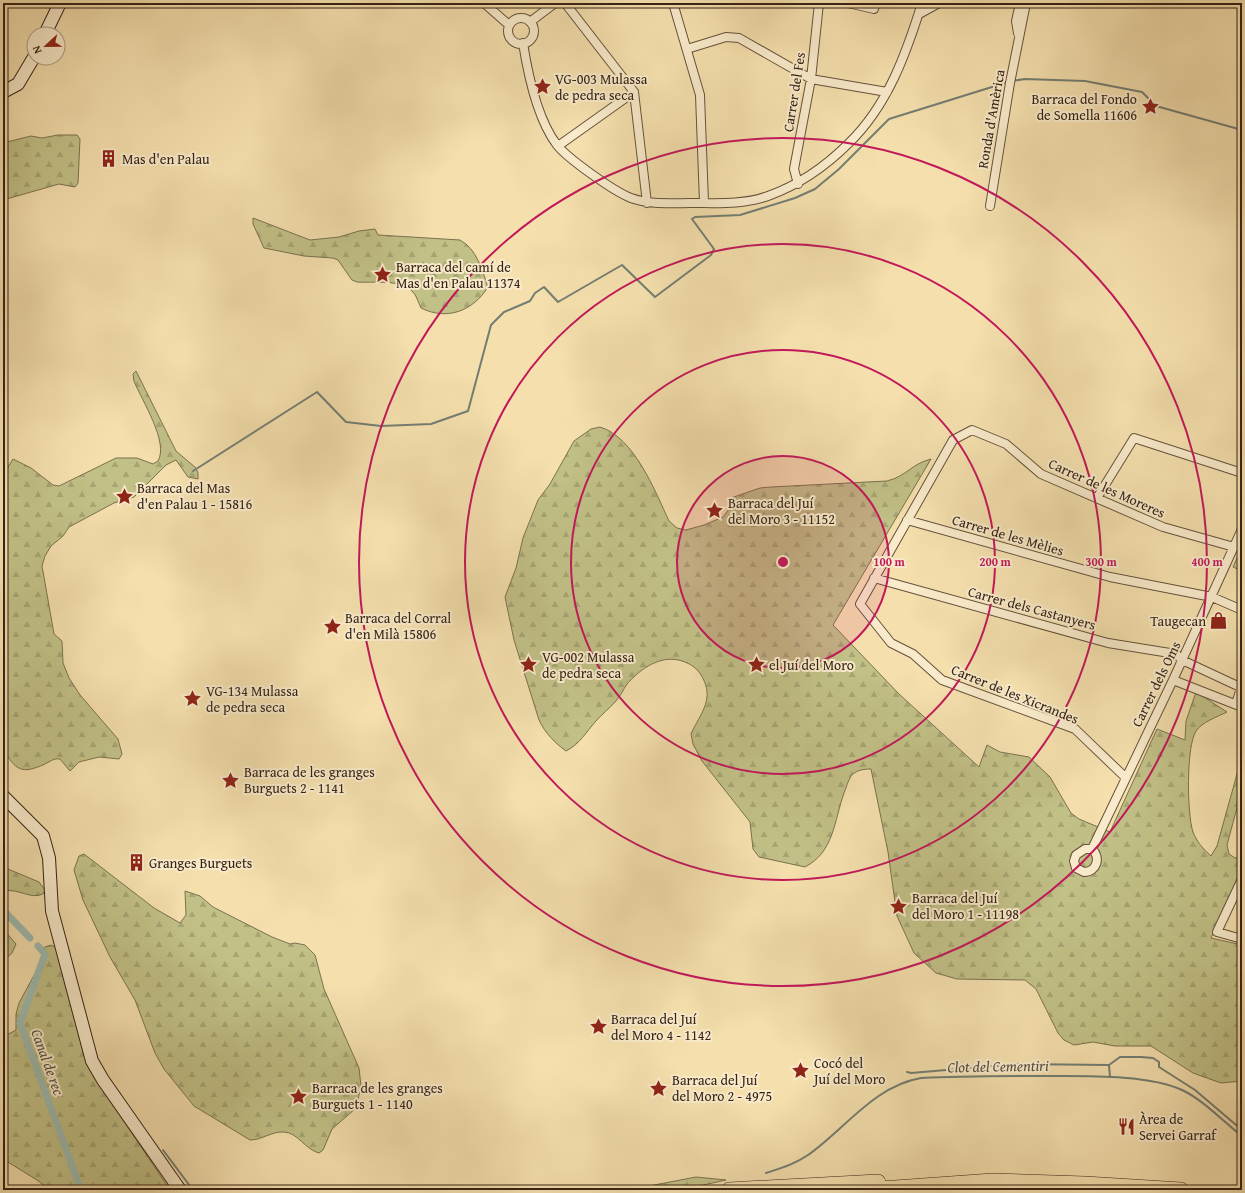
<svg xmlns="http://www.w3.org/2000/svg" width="1245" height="1193" viewBox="0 0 1245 1193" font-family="'Gentium Book Plus',serif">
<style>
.forest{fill:url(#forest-firs);stroke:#7b714e}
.park{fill:#c1c086;stroke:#7b714e}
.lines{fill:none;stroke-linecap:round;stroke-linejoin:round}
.stream{stroke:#737e73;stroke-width:2}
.canal{stroke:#9dbcb1;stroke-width:7}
.street-casing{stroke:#65513b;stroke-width:10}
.secondary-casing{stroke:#352215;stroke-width:14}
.highway-casing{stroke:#352215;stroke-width:16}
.street{stroke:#f8eaca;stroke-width:8}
.secondary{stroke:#f8eaca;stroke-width:12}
.highway{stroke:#f4dfad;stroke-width:15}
.ring{fill:none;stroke:#c2185b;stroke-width:2}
.labels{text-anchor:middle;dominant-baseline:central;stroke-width:4;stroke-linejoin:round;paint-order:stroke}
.poi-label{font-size:14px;fill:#352215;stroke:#f8eaca;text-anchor:start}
.street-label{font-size:14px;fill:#352215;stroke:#f8eaca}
.water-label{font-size:15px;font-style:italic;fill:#545044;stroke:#f8eaca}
.centre{fill:#c2185b;stroke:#f8eaca;stroke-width:2}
.ring-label{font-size:12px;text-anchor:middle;font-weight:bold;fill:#c2185b;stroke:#f8eaca;stroke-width:4;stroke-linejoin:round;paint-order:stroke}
</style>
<defs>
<pattern id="forest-firs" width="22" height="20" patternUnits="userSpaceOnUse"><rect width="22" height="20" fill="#c1c086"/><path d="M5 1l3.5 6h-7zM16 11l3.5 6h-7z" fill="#a6a573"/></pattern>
</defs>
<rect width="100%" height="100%" fill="#f4dfad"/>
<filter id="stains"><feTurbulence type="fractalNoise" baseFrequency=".005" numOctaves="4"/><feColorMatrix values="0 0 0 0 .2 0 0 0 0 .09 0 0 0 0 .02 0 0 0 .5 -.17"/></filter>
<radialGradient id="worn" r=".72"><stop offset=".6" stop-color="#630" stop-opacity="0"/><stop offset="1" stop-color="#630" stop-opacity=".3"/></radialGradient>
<path class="forest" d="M58 135H77L80 139 78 183 75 187 59 184 3 200V143L31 136 42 138Z
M253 218 310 240 339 237 359 231 375 229 378 235 460 240C477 249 482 270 488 287 473 311 447 321 421 308 418 302 417 296 412 291 400 279 373 283 357 282L352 280 338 260 333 258 304 256 264 248 253 224Z
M136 371 176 451 196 468 198 473V479L188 477 176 460 166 465 134 497 114 503 69 527 63 536 51 546 45 556 42 566 54 634 62 641 63 663 69 678 80 695 118 739 122 754 119 759 99 757 79 762 70 771 60 759C54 758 51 761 45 764 21 775 15 770 3 748V471L5 472 13 459 31 468 53 485 59 486 116 458H137L153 464 158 461C169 442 142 401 134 381L133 374Z
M600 427C634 437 655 491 669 521L677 528 686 530 704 525 723 517 729 509 731 498 760 488 771 487 887 481C907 476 911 464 931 459L833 625 899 694 979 767 987 745 1000 752 1029 757 1050 777 1071 813 1079 819 1110 832 1157 729 1185 740 1186 721 1196 692 1227 712C1217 717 1202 722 1196 731 1186 747 1187 814 1193 832 1197 842 1203 849 1211 856L1217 846 1242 756V789L1227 845 1229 854 1235 858 1242 857V868L1211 938 1242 945V1081L1221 1083 1193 1073 1151 1046H1115L1093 1042 1074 1045 1064 1040 1058 1033 1036 989 1025 980 957 979 936 973 914 953 897 916 888 852 871 769C864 769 856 770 851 776 848 781 846 788 844 793 834 821 834 852 805 867L759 857 753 849 750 822 702 761 693 744 691 734C698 718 711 704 706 686 702 673 695 665 682 661 661 654 640 669 627 684 623 690 620 697 615 702 609 709 602 714 596 721 586 732 580 744 566 751 555 743 545 733 539 720L514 640 505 597 516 568 523 538 538 500 550 484 574 441 591 429Z
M84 854 154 908 180 923 186 915 185 891 200 896 213 907 272 937 290 944 295 943 305 945 315 955 324 989 359 1068 361 1086 356 1108 332 1129 323 1150 319 1153C306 1150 297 1132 284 1132 272 1131 262 1140 250 1140L194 1106 164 1069 155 1053 135 1000 110 957 83 900 74 870 79 856Z
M3 867 39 882 45 890 43 894C30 900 20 888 3 891Z
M3 929 16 944 12 953 3 961Z
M51 945 55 947 58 952 88 1063 117 1111 170 1190H50L37 1180 3 1159V1037L16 1030V1014L19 1003 38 968 45 947Z
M696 1177 726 1180 681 1190H628Z"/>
<path class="park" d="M1242 547V571L1233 567Z"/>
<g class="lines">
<path class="stream" d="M1012 81 1025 79 1085 81 1142 92 1156 106 1242 130
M193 471 317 392 346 422 381 426 431 424 468 411 491 325 504 312 530 301 535 293 544 287 558 302 622 265 655 297 711 255 714 249 692 219 695 217 740 215 795 198 815 189 839 169 889 119 1008 82
M1109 1065 1110 1077
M907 1072 911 1073 1017 1064 1109 1065 1120 1057H1141L1153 1058 1159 1062V1067L1195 1090 1242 1130
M163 1150 193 1190
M766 1173C781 1168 795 1164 808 1155 845 1129 874 1086 921 1078 965 1076 1010 1076 1055 1076 1089 1076 1151 1075 1182 1090 1205 1101 1222 1121 1242 1136"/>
<path class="canal" d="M3 910 30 938
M38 946 45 954 20 1023 81 1190"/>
<defs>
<path id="street" d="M484 3 509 25
M565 3 634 92 647 203
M673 3 700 95 704 203
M848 3 874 9 876 3
M3 6 5 3
M919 14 939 3
M508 31a13 13 0 1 1 26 0a13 13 0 1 1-26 0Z
M530 22 555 3
M1018 33 1016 21 1020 3
M523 43C528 75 538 120 557 145 568 159 615 192 631 198 650 205 671 203 691 203 717 203 743 205 768 196 799 185 826 166 849 143 888 105 906 54 922 3
M687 49 726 37 739 38 811 79 887 92
M558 146 634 92
M798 184 794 169 811 79 819 3
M990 206 1010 83 1026 3
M1097 498 1134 438 1242 473
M907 520 1110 577 1212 597 1242 610
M874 578 1108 643 1176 654 1182 660 1242 688
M1173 680 1242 707
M1236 704 1241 688
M1125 777 1075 729 942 680 913 654 891 643 860 604 953 440 972 430 1006 444 1041 474 1163 527 1234 547
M1085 849H1092C1101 857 1097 872 1084 872L1076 868 1074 861 1076 855Z
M1092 849 1173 680 1242 529
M1242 879 1217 932 1242 939"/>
<path id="secondary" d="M45 34 60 3
M3 92 18 84 34 57
M3 796 43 836 49 858 52 911 92 1061 103 1080 180 1190"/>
<path id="highway" d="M729 1190 878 1182
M867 1190 993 1181 1085 1184 1181 1190"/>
</defs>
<use href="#street" class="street-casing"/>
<use href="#secondary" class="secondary-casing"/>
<use href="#highway" class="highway-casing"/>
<use href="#street" class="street"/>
<use href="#secondary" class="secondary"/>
<use href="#highway" class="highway"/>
</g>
<circle cx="783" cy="562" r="106" fill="#c2185b" fill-opacity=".12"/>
<g class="ring">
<circle cx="783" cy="562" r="106"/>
<circle cx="783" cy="562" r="212"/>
<circle cx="783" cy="562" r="318"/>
<circle cx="783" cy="562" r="424"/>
</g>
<defs>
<symbol id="sight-bare" viewBox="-9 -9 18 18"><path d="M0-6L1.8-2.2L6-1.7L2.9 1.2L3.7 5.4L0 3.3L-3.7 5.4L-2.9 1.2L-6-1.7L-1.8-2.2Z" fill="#8f2418" stroke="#f8eaca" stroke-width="2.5" paint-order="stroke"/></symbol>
<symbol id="building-bare" viewBox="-9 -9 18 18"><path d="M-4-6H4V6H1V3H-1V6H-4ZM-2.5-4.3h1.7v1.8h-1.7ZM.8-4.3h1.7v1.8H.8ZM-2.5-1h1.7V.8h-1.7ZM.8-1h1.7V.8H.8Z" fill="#8f2418" stroke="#f8eaca" stroke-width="2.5" paint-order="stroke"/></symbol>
<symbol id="shop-bare" viewBox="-9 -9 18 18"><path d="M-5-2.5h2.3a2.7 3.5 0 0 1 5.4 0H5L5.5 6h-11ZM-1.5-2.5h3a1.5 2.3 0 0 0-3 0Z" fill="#8f2418" stroke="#f8eaca" stroke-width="2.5" paint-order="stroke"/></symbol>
<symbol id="restaurant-bare" viewBox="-9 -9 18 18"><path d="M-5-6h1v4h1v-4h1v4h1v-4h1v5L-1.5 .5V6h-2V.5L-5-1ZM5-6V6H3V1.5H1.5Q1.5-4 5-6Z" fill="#8f2418" stroke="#f8eaca" stroke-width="2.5" paint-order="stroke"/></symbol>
</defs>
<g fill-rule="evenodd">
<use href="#sight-bare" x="530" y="74" width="25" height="25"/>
<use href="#sight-bare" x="1138" y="94" width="25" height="25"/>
<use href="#building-bare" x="96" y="146" width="25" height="25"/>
<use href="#sight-bare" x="370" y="262" width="25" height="25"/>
<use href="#sight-bare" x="112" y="484" width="25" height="25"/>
<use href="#sight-bare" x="702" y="498" width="25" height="25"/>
<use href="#shop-bare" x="1206" y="608" width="25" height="25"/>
<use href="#sight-bare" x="320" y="614" width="25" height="25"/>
<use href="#sight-bare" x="516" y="652" width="25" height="25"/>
<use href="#sight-bare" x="744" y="652" width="25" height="25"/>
<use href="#sight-bare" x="180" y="686" width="25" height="25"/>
<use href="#sight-bare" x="218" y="768" width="25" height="25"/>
<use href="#building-bare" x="124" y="850" width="25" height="25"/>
<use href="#sight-bare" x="886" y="894" width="25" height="25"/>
<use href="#sight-bare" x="586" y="1014" width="25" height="25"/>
<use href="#sight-bare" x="788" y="1058" width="25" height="25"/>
<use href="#sight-bare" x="646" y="1076" width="25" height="25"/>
<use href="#sight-bare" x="286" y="1084" width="25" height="25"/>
<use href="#restaurant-bare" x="1114" y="1114" width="25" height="25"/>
</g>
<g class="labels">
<g class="poi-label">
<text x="555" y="79">VG-003 Mulassa<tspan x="555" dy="16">de pedra seca</tspan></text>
<text x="1137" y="99" text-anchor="end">Barraca del Fondo<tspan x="1137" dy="16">de Somella 11606</tspan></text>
<text x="122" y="159">Mas d'en Palau</text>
<text x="396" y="267">Barraca del camí de<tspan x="396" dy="16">Mas d'en Palau 11374</tspan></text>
<text x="137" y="488">Barraca del Mas<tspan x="137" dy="16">d'en Palau 1 - 15816</tspan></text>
<text x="728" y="503">Barraca del Juí<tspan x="728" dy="16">del Moro 3 - 11152</tspan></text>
<text x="345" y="618">Barraca del Corral<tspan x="345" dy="16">d'en Milà 15806</tspan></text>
<text x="1206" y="621" text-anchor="end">Taugecan</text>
<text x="542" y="657">VG-002 Mulassa<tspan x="542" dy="16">de pedra seca</tspan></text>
<text x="769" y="665">el Juí del Moro</text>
<text x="206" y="691">VG-134 Mulassa<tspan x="206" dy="16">de pedra seca</tspan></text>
<text x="244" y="772">Barraca de les granges<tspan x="244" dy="16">Burguets 2 - 1141</tspan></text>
<text x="149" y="863">Granges Burguets</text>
<text x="912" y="898">Barraca del Juí<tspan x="912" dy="16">del Moro 1 - 11198</tspan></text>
<text x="611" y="1019">Barraca del Juí<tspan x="611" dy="16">del Moro 4 - 1142</tspan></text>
<text x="814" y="1063">Cocó del<tspan x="814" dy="16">Juí del Moro</tspan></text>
<text x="672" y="1080">Barraca del Juí<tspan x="672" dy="16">del Moro 2 - 4975</tspan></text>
<text x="312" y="1088">Barraca de les granges<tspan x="312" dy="16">Burguets 1 - 1140</tspan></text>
<text x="1139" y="1119">Àrea de<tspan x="1139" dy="16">Servei Garraf</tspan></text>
</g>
<g class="street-label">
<text transform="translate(794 92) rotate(-81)">Carrer del Fes</text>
<text transform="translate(991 119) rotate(-80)">Ronda d'Amèrica</text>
<text transform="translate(1107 488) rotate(24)">Carrer de les Moreres</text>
<text transform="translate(1008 535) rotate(16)">Carrer de les Mèlies</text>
<text transform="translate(1032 608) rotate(15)">Carrer dels Castanyers</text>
<text transform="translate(1156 684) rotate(-64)">Carrer dels Oms</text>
<text transform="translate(1015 694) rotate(22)">Carrer de les Xicrandes</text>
</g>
<g class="water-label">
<text transform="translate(48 1062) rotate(70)">Canal de rec</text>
<text transform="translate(998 1066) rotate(-1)">Clot del Cementiri</text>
</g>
</g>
<circle cx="783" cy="562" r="6" class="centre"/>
<g class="ring-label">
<text x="889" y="566">100 m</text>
<text x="995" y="566">200 m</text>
<text x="1101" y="566">300 m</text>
<text x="1207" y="566">400 m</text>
</g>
<rect width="1245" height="1193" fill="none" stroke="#f4dfad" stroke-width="16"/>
<rect x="4" y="4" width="1237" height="1185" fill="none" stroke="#352215" stroke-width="2"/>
<rect x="8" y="8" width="1229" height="1177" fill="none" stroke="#352215"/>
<g transform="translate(46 46) rotate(248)"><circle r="19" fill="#f8eaca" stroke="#aa9a82"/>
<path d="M0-3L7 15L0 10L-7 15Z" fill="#8f2418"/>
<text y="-6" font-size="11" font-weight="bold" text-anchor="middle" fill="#352215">N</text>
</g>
<rect width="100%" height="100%" filter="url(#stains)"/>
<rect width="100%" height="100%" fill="url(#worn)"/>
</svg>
